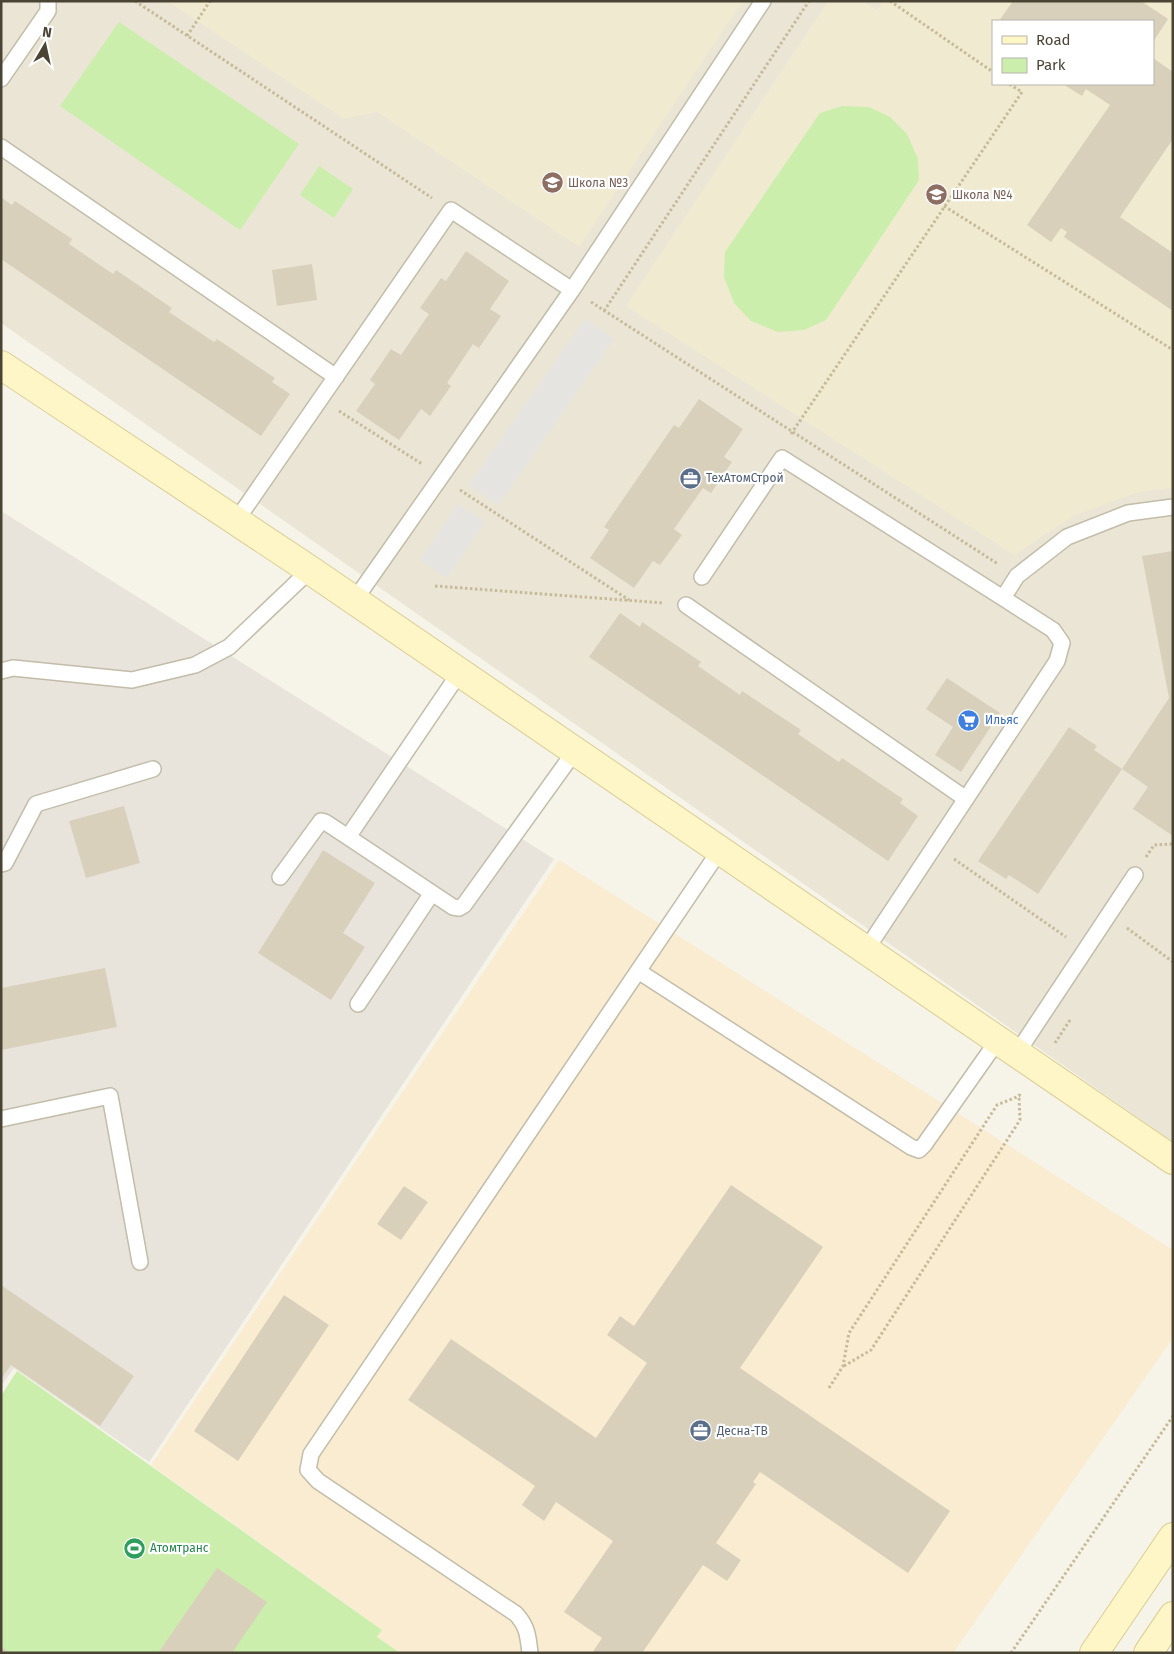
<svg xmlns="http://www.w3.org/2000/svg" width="1174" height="1654" viewBox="0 0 1174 1654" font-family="'Fira Sans',sans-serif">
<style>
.residential{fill:#eae5d5;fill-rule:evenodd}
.commercial{fill:#f9ecd1}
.industrial{fill:#e8e4dc}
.education{fill:#f0ead0;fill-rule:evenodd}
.green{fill:#cbeeac}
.parking{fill:#e6e4e0}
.building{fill:#d9d0bc}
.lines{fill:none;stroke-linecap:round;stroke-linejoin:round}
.lane-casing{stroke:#c2bca9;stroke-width:18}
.secondary-casing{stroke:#dacd93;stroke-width:30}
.path{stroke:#c6ba99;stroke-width:3;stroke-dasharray:2.5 2.5;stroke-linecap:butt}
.lane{stroke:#fff;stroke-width:15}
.secondary{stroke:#fff6c8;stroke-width:28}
.labels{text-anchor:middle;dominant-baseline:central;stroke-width:4.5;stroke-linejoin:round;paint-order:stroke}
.education-label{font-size:12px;fill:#785e54;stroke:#fff;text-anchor:start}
.service-label{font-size:12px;fill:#4e5e75;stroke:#fff;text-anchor:start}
.shop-label{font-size:12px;fill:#366cbe;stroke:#fff;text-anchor:start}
.leisure-label{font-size:12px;fill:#27864d;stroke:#fff;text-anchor:start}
</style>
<rect width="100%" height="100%" fill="#f6f3e8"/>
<path class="residential" d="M1 1H1173V1142L1 323ZM993 21H1153V84H993Z"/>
<path class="commercial" d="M559 860 1173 1250V1338L953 1653H400L377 1637 382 1630 151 1465Z"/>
<path class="industrial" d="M1 511 554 859 149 1462 14 1368 1 1386Z"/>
<path class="education" d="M167 1H743L579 247 377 112 344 119Z
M828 1H862L877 10 883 1H1173V488L1139 492 1075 515 1014 555 626 306ZM993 21H1153V84H993Z"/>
<path class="green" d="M119 22 299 144 240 230 60 106Z
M842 106 869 107 890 117 907 134 918 159 919 180 826 320 804 330 778 332 751 321 734 303 724 277 725 252 820 113Z
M319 166 353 189 334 218 300 195Z
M17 1371 382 1630 377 1637 400 1653H1V1396Z"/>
<path class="parking" d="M585 319 614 339 498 505 469 485Z
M458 504 485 522 447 578 420 560Z"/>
<path class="building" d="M1013 1H1141L1168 19 1153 42V21H999Z
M1153 58 1173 72V139L1120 217 1173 253V311L1064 237 1067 232 1061 228 1051 242 1027 225 1110 105 1086 89 1082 96 1063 84H1153Z
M1 197 12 205 15 201 72 239 69 244 113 274 116 270 172 308 169 312 214 342 217 339 275 378 272 382 290 394 261 436 1 259Z
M466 251 509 281 490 309 501 316 479 348 473 344 447 383 451 386 430 416 421 409 399 440 356 411 375 384 370 380 391 349 401 355 429 314 420 308 441 278 446 281Z
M312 264 317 300 277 306 272 270Z
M699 399 743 429 724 457 732 462 711 493 703 488 674 529 682 535 660 565 653 561 634 588 590 558 609 530 604 527 674 425 679 428Z
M1173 551V836L1133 809 1148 787 1122 769 1169 698 1142 556Z
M620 613 640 627 642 622 701 662 698 666 740 695 742 691 801 730 798 734 839 762 842 758 903 799 900 803 918 816 888 861 589 657Z
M947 678 1000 713 961 772 935 755 953 727 926 709Z
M1069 727 1097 746 1094 750 1122 769 1038 894 1009 875 1006 879 978 861Z
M124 806 140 863 86 878 69 821Z
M323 850 375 883 343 933 365 947 331 1000 258 953Z
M105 968 117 1027 1 1050V988Z
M731 1185 823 1247 740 1368 950 1511 908 1573 760 1472 753 1482 756 1484 716 1543 741 1560 727 1581 703 1565 642 1653H592L602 1638 564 1612 613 1541 556 1502 544 1521 522 1505 535 1486 408 1400 451 1339 596 1438 647 1363 607 1335 620 1316 634 1326Z
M404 1186 428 1202 401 1240 377 1224Z
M1 1285 134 1376 100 1426 11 1365 1 1379Z
M284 1295 329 1325 238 1461 194 1431Z
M217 1568 267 1602 232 1653H158Z
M1 1647 10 1653H1Z"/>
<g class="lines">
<defs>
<path id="lane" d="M1 79 48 11V1
M1 147 336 377
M236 521 451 210 572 290
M702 577 782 458 1003 598
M354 601 572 290 763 1
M686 605 966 799
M1 671 13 668 132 680 195 665 229 647 310 570
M1 864 5 863 36 804 153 769
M280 877 321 821 325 822 348 837
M432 893 453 907 459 908 464 905 575 751
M866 950 1057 661 1062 643 1053 630 1003 598 1017 576 1067 537 1128 513 1173 507
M638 971 911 1147 919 1150 924 1145 998 1040
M358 1004 432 893 348 837 460 672
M1017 1053 1135 875
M1 1119 110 1096 140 1262
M530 1653C528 1637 528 1627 516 1614L318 1481 308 1470 311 1454 720 850"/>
<path id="secondary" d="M1 365 310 570 1173 1160
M1094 1653 1173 1537
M1148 1653 1173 1616"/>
</defs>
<use href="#lane" class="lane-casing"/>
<use href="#secondary" class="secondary-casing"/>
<path class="path" d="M135 1 432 198
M890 1 993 72
M187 36 210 1
M944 206 1173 350
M591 302 998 564
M604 311 809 1
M339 411 422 464
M791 434 1022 92 1009 84
M460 490 629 600
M435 586 664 603
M1146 857 1154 845 1173 844
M954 859 1066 937
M1127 928 1173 962
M1055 1043 1070 1020
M844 1366 871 1350 1020 1120 1019 1096
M829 1388 843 1366 849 1333 997 1105 1019 1096 1021 1092
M1011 1653 1173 1416"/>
<use href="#lane" class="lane"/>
<use href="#secondary" class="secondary"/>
</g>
<defs>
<symbol id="school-disc" viewBox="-11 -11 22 22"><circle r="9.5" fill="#8d6e63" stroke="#fff"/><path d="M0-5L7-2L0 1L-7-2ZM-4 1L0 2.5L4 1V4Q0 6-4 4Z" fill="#fff"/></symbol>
<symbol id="office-disc" viewBox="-11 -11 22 22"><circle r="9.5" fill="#5c6f8a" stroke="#fff"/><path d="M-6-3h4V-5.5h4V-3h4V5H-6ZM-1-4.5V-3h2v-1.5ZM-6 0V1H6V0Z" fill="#fff"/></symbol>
<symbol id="supermarket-disc" viewBox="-11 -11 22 22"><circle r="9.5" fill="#3f7fe0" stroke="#fff"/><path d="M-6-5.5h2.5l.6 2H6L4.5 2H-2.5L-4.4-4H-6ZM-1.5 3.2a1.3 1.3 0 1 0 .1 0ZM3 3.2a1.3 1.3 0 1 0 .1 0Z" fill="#fff"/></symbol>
<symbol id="stadium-disc" viewBox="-11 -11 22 22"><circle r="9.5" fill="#2e9e5b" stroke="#fff"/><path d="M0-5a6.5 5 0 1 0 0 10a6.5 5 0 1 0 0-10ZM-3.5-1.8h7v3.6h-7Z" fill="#fff"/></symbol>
</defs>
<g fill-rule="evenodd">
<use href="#school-disc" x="540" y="170" width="25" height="25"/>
<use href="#school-disc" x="924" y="182" width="25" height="25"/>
<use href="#office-disc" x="678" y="466" width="25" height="25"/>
<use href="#supermarket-disc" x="956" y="708" width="25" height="25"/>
<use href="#office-disc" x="688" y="1418" width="25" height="25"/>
<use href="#stadium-disc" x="122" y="1536" width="25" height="25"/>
</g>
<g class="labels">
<g class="education-label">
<text x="568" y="183">Школа №3</text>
<text x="952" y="195">Школа №4</text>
</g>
<g class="service-label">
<text x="706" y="478">ТехАтомСтрой</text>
<text x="717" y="1431">Десна-ТВ</text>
</g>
<g class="shop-label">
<text x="985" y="720">Ильяс</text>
</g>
<g class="leisure-label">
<text x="150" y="1548">Атомтранс</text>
</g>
</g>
<rect width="1174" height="1654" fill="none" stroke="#4a4435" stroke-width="5"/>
<rect x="992" y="20" width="162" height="65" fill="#ffffff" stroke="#b7b4ae"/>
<rect x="1002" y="36" width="25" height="8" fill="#fff6c8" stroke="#b7b4ae"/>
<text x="1036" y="45" font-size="15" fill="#4a4435">Road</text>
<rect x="1002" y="58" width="25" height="15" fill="#cbeeac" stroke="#b7b4ae"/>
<text x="1036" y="70" font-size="15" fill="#4a4435">Park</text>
<g transform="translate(45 45) rotate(9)" stroke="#ffffff" stroke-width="4" paint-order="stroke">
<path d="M0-4L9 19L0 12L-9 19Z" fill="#4a4435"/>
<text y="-8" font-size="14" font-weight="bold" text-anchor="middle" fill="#4a4435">N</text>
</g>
</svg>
